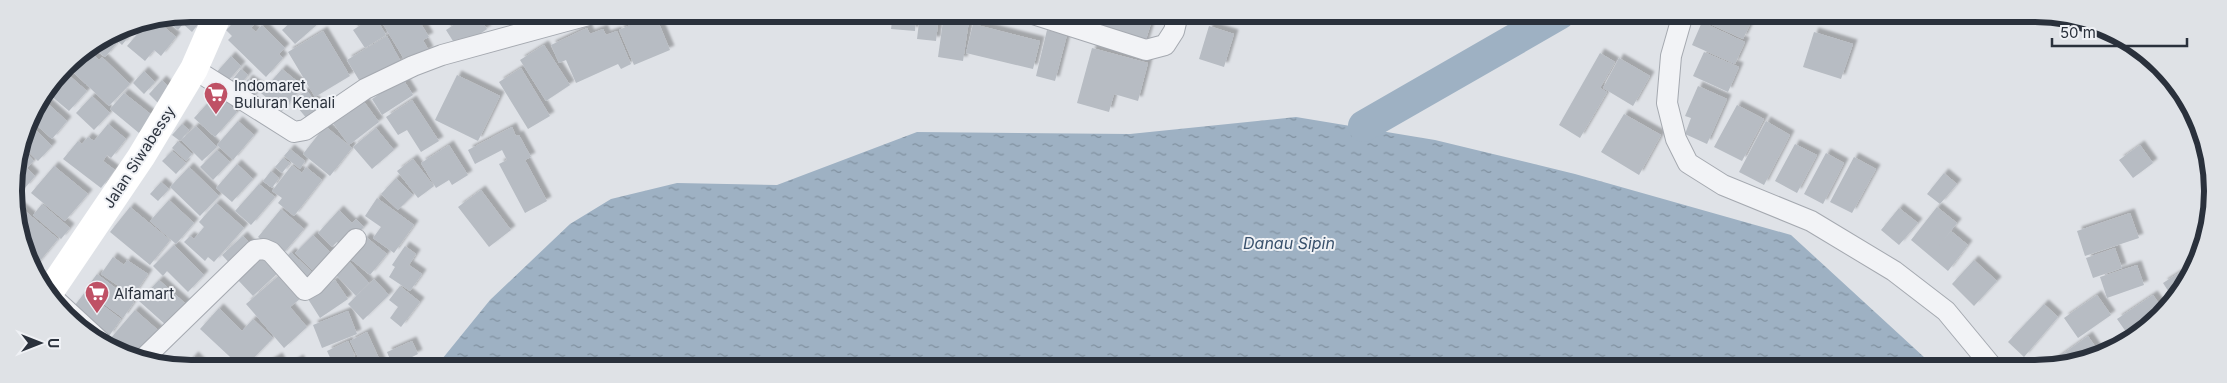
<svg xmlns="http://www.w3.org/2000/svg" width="2227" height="383" viewBox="0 0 2227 383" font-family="Inter,sans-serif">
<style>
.water{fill:url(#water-ripples)}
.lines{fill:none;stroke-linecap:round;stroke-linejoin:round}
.river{stroke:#9eb1c3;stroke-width:32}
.building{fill:#b7bcc3;filter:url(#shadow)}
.minor-casing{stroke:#a5a9b0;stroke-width:22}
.minor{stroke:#f2f3f6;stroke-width:20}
.secondary{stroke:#fff;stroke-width:28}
.labels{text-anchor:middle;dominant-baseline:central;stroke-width:4;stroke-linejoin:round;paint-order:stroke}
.poi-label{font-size:15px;fill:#2a313c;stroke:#eff1f5;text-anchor:start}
.street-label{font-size:15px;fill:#2a313c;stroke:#eff1f5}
.water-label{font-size:16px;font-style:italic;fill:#39516c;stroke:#eff1f5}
.rim{fill:none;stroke:#2a313c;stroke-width:6}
</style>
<defs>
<pattern id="water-ripples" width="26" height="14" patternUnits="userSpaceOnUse" patternTransform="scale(1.25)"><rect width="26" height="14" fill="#9eb1c3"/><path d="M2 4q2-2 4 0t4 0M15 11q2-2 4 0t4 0" fill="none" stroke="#8191a0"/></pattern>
<filter id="shadow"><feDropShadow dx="4.5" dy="-4.5" stdDeviation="1" flood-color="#0004"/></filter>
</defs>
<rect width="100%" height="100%" fill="#dfe2e7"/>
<path class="water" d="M1296 117 1435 140 1575 174 1791 235 1937 369H434L490 300 570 224 611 199 677 183 777 185 917 132 1130 134Z"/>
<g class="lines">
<path class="river" d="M1364 126 1559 14"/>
</g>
<path class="building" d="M194 14 202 19 192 32 183 24 178 30 164 19Z
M237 14 241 17 244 14H262L263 15 251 28 256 32 262 25 285 48 279 54 283 58 266 77 228 40 232 36 226 30 231 25 229 22Z
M300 14H312L320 22 295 44 282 30Z
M377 14H415L429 37 423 40 429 51 407 64Z
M470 14H477L487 29 458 49 446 30Z
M655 14 670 50 634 65 619 30Z
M800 14H834V15L825 16V22L801 23Z
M893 14H916L915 31 891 29Z
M920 14H939L936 41 917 39Z
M944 14H970L963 61 938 57Z
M1064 14H1091L1089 21Z
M1093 14H1173L1170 22 1153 17 1144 46 1088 28Z
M1248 14H1277L1274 24Z
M1701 14H1755L1743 39 1699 19Z
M375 16 386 35 365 48 353 30Z
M157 21 176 37 161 56 154 50 145 61 127 46 147 23Z
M1702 22 1745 42 1735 64 1692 45Z
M139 24 122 45 111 35 124 27Z
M973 24 1040 41 1033 69 966 53Z
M1209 26 1234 34 1224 67 1199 59Z
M587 28 590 34 603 29 606 35 617 31 631 64 621 69 618 64 576 83 566 60 559 63 551 45Z
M1047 30 1067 35 1055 81 1036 76Z
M323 31 350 76 315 97 288 52Z
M1814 32 1853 44 1841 79 1803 67Z
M387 36 401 62 362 85 347 60Z
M109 37 117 43 105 57 93 48Z
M544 45 570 85 546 101 520 60Z
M1092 48 1148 63 1138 101 1114 94 1109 112 1077 103Z
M89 50 99 60 102 57 130 84 109 106 71 70Z
M1704 52 1739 67 1728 92 1693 76Z
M1600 53 1615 62 1600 88 1607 92 1580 138 1559 125Z
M231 56 241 66 226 83 215 74Z
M1619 58 1650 76 1633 106 1603 88Z
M521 68 550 116 528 129 499 82Z
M241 69 248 75 236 90 229 84Z
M282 69 303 86 282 111 261 93Z
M63 70 87 91 69 111 50 95 53 91 50 89Z
M144 71 155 82 144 94 133 83Z
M457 75 500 96 478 141 435 120Z
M248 79 260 87 250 101 239 93Z
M403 79 413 95 382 115 372 99Z
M162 80 171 89 158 103 149 94Z
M1698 86 1727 99 1707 144 1685 134 1691 118 1685 116Z
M306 90 321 108 308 120 293 102Z
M124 93 153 116 139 133 110 109Z
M217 93 237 112 215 137 194 118Z
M92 96 110 113 94 130 76 113Z
M362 99 379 122 349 145 332 122Z
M412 100 439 141 421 152 407 130 398 135 386 117Z
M46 102 67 121 52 139 31 120Z
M1737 105 1764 119 1742 161 1714 147Z
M1624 114 1661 135 1639 175 1601 152Z
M238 121 254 135 233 160 217 145Z
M1766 121 1790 135 1764 185 1739 172Z
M28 122 52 146 38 161 22 146Z
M108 124 126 139 111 158 107 155 103 161 115 170 101 188 63 159 78 141 82 144 88 137 94 141Z
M182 124 189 130 180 141 172 135Z
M196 126 217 147 202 161 181 140Z
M325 126 352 148 330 176 303 154Z
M512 127 516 136 519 135 531 157 525 160 547 201 525 213 499 164 507 160 502 150 475 164 468 150Z
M376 128 394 150 372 169 353 147Z
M178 141 192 154 186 161 172 148Z
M1795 144 1817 155 1797 193 1775 181Z
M449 145 468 175 452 185 449 180 436 188 421 163Z
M2140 145 2153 163 2133 178 2119 160Z
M22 148 34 161 27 168 35 176 25 188 15 178Z
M290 149 305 161 300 169 284 156Z
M217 150 230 162 213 180 200 167Z
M172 151 186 163 176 174 162 161Z
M1826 153 1844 163 1823 204 1804 194Z
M1854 157 1876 169 1852 213 1830 202Z
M283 158 290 163 282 173 275 167Z
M413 159 434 186 418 198 397 171Z
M237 164 253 179 232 202 216 188Z
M292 165 302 173 306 167 322 180 294 216 278 203 282 198 272 191Z
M54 166 88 194 65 221 31 193Z
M189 167 219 196 200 216 170 187Z
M271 171 279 178 272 188 263 181Z
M1944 173 1957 184 1940 204 1927 194Z
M396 178 413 195 398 210 381 194Z
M161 182 169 189 158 201 150 194Z
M259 184 275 197 251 225 235 211Z
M481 190 511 230 489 247 458 207Z
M377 198 414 225 394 253 373 238 381 227 365 216Z
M169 200 194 223 176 244 150 221Z
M216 203 244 228 214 262 208 257 205 261 184 242 190 236 194 239 204 227 199 222Z
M17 204 58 239 34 268 23 248Z
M42 204 70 228 61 239 33 215Z
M130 207 170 240 150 265 110 232Z
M1937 207 1957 223 1937 248 1951 231 1968 245 1948 271 1911 240Z
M1899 208 1918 223 1899 245 1881 230Z
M281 209 304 229 281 256 258 237Z
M339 210 352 223 356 219 364 227 344 248 337 242 332 247 318 233Z
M2130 213 2139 238 2085 256 2077 231Z
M313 235 337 259 319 277 295 253Z
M243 236 254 248 233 267 222 255Z
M366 237 387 254 370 275 349 258Z
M174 245 204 275 188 292 167 271 163 276 153 266Z
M405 246 416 254 409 265 422 274 410 291 389 277 395 267 392 265Z
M2115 248 2122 268 2093 278 2086 258Z
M267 251 283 268 253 296 237 279Z
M291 252 317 277 306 288 281 263Z
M113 257 124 265 127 260 148 274 133 296 101 274Z
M347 259 369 283 356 296 333 272Z
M1974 260 1997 281 1974 306 1952 284Z
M2196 262 2195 270 2174 300 2163 283Z
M2137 265 2144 285 2107 298 2100 277Z
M97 274 134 302 123 318 85 290Z
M281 274 301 298 290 307 307 327 284 348 246 304Z
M374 279 389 295 363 320 348 304Z
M159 280 187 305 167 326 139 301Z
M335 280 348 299 320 318 308 299Z
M400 286 420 302 401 327 390 318 398 307 389 300Z
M85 292 121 319 109 336 72 309Z
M2097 295 2111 315 2078 338 2064 318Z
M2153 295 2165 312 2161 317 2131 339 2117 319Z
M2044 304 2058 317 2024 357 2008 342Z
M219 308 242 331 253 319 273 338 243 369 200 329Z
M135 310 159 331 136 357 127 355 110 339Z
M348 311 357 334 322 348 313 325Z
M367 332 382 365 374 369H364L350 341Z
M2088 336 2101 355 2048 369 2046 366Z
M348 341 355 356 334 366 327 351Z
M412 341 418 354 406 360 409 369H394L387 352Z
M194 356 207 369H182Z
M278 357 284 368 299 359 304 369H268L266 364Z
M354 357 361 369H345L342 364Z"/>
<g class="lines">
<defs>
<path id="minor" d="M1033 14 1146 50 1165 45 1174 31 1178 14
M1683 14 1671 56 1667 103 1676 139 1688 163 1723 185 1811 221 1894 271 1946 311 1994 369
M194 69 294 132 305 130 365 89 413 66 442 55 592 14
M50 295 100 341
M143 359 255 250 264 249 271 252 305 290 314 285 356 239"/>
</defs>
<use href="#minor" class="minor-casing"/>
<use href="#minor" class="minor"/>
<path class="secondary" d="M49 293 141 157 194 69 218 14"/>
</g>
<defs>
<symbol id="supermarket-pin" viewBox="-11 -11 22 30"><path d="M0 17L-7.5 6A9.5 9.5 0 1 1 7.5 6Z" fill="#bf5165" stroke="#eff1f5"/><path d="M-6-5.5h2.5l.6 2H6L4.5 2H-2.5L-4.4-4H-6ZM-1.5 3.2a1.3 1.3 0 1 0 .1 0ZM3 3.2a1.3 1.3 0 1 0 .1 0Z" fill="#fff"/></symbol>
</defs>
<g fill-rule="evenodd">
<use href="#supermarket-pin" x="202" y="80" width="28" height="38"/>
<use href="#supermarket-pin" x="83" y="279" width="28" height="38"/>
</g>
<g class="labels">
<g class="poi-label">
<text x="234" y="85">Indomaret<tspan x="234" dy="17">Buluran Kenali</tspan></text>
<text x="114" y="293">Alfamart</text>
</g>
<g class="street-label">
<text transform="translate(139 157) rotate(-57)">Jalan Siwabessy</text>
</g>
<g class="water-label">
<text x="1289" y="243">Danau Sipin</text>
</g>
</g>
<path d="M0 0H2227V383H0ZM191 22H2035A169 169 0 0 1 2204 191V191A169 169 0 0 1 2035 360H191A169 169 0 0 1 22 191V191A169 169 0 0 1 191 22Z" fill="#dfe2e6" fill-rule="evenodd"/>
<path class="rim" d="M191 22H2035A169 169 0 0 1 2204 191V191A169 169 0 0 1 2035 360H191A169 169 0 0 1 22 191V191A169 169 0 0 1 191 22Z"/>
<g transform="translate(40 343) rotate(90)" stroke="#eff1f5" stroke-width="4" paint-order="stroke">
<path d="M0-4L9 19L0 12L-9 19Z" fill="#2a313c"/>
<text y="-8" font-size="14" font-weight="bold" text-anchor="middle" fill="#2a313c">U</text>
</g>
<path d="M2052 38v8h135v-8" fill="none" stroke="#2a313c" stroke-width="2.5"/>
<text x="2060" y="38" font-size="15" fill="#2a313c" stroke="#eff1f5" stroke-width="4" paint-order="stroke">50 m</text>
</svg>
